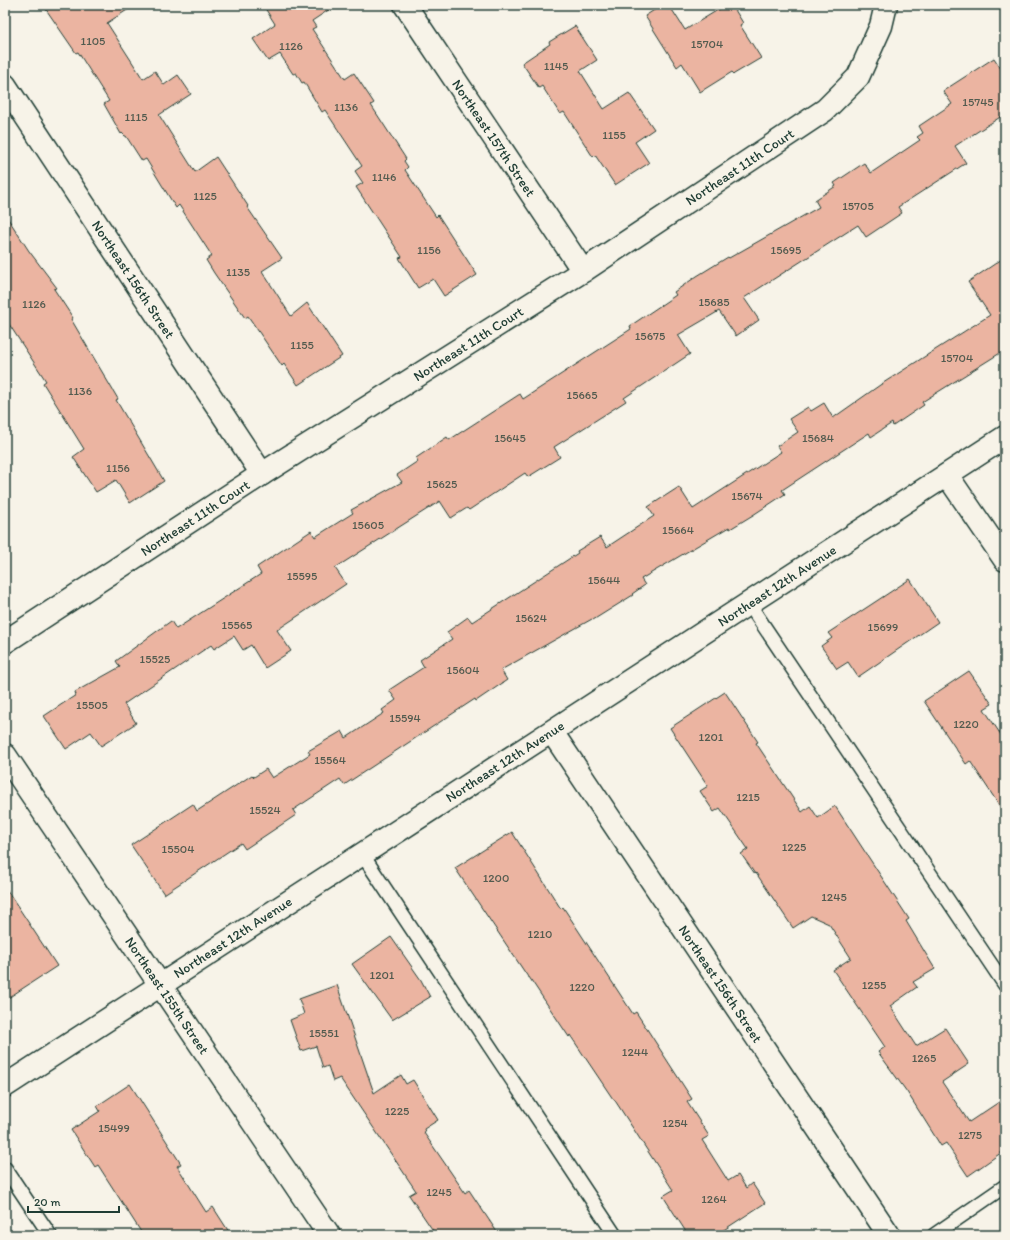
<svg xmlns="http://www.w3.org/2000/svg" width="1010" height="1240" viewBox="0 0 1010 1240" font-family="Itim,sans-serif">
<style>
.building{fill:#ebb4a1;stroke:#1f3d34}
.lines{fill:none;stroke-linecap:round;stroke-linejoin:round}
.service-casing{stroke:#1f3d34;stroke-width:16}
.minor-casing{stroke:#1f3d34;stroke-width:25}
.tertiary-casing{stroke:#1f3d34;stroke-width:25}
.service{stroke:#f7f3e8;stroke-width:13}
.minor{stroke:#f7f3e8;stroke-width:22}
.tertiary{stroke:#f7f3e8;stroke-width:22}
.labels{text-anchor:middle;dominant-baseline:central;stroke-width:3.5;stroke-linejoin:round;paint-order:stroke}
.number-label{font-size:12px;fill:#525b4f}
.street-label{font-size:14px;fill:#1f3d34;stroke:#f7f3e8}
</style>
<rect width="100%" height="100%" fill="#f7f3e8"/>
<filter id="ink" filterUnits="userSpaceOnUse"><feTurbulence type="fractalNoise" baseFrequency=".025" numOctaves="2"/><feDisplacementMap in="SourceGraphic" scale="8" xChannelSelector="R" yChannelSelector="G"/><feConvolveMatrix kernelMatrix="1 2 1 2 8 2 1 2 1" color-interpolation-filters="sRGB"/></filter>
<g filter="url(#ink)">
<path class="building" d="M43 5H135L107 23 143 79 155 71 164 85 178 75 191 94 159 115 195 172 216 157 248 206 247 207 282 258 262 271 291 316 307 303 342 356 298 385 284 364 282 366 248 316 245 318 214 273 206 260 212 256 179 205 176 208 146 159 142 161 126 136H125L122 133 121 134 104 104 109 101 78 52 76 53Z
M263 5H336L312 21 316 27 312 29 345 79 354 73 374 103 371 105 406 159 404 161 408 167 405 170 436 217 438 215 477 275 444 296 433 279 418 288 399 258 402 257 356 187 363 183 355 171 362 166 325 110 322 112 304 82 302 83 296 73 293 74 280 54 268 61 253 39 275 24Z
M662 5H669L685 30 726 5H732L743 23 740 25 761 58 734 74 732 72 700 92 682 63 677 67 645 16Z
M575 26 597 60 580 71 604 109 629 93 654 129 635 142 649 163 615 185 595 155 593 157 564 112 560 114 542 86 539 88 522 63 550 44 549 42Z
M994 58 1005 75V114L955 146 966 163 898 207 902 213 866 237 858 225 744 298 759 320 736 336 719 311 678 335 690 354 624 398 626 401 554 447 560 457 528 477 525 473 469 510 467 508 451 518 440 501 335 568 346 584 277 630 291 651 265 668 251 645 243 650 234 636 214 649 211 645 124 704 136 723 101 746 91 732 66 749 44 716 76 695 75 692 120 667 116 661 171 621 176 629 261 574 257 567 311 531 315 537 353 513 351 510 402 482 397 475 418 461 416 458 447 437 449 440 520 394 523 399 631 329 630 326 676 295 674 292 697 276 728 257 729 258 819 207 815 200 836 186 834 183 864 163 871 173 920 140 917 137 923 133 919 126 952 104 943 91Z
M5 214 29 251 57 288 54 289 73 318 71 319 118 399 116 400 164 481 130 503 116 480 96 492 73 457 84 449 43 383 46 381 5 318Z
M1005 257V350L922 402 924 405 893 426 892 423 871 437 869 433 782 490 785 494 753 515 730 529 729 527 641 579 645 585 632 594 633 595 593 620 592 619 501 670 507 680 476 701 475 699 344 785 340 779 293 810 296 815 245 849 241 843 164 894 131 845 193 804 197 811 252 775 254 777 266 769 272 778 310 754 308 751 342 731 346 738 384 713 382 710 396 700 389 690 424 667 420 660 452 639 447 632 468 617 472 622 578 553 577 551 600 537 607 547 654 516 648 507 679 487 693 509 781 452 777 446 798 432 789 419 808 407 811 411 824 403 833 418 880 385 990 315 968 282Z
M910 579 938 622 858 677 848 662 837 669 821 646 832 638 828 633Z
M969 671 992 704 984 709 1005 741V814L970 761 966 764 924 701Z
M725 692 758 742 756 743 802 812 810 806 818 818 835 806 909 919 906 921 935 969 913 982 917 987 890 1006 916 1046 945 1028 969 1064 942 1082 969 1122 1005 1098V1150L968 1176 946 1143 941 1146 907 1092 878 1052 885 1047 833 970 851 958 829 924 811 916 793 928 756 873 755 874 741 854 748 849 720 808 714 812 700 791 708 786 670 728Z
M512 832 561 909 563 907 633 1014 636 1012 692 1099 687 1102 709 1136 702 1140 728 1181 738 1175 746 1188 752 1183 765 1203 716 1235H688L663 1196 673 1190 614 1099H613L570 1035 569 1037 529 977H528L455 868Z
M5 887 57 966 5 1000Z
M391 937 421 980 430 997 392 1020 352 964Z
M337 985 374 1093 401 1075 406 1084 413 1080 438 1120 424 1129 425 1132 424 1133 465 1193 469 1190 499 1235H436L409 1195 416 1191 340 1078 333 1081 328 1066 323 1068 316 1046 301 1051 290 1020 304 1014 299 999Z
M130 1084 181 1164 177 1166 206 1212 213 1207 231 1235H143L98 1165 95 1167 71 1130 100 1111 97 1106Z"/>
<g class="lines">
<defs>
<path id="service" d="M749 604 1005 985
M362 854 615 1235
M5 1168 50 1235
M934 1235 1005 1186"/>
<g id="minor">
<path id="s1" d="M405 5 583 271"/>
<path id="s2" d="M5 85 262 474"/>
<path d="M947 475 1005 560"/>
<path id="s3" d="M5 642 262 474 583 271 825 110 858 77 881 26 886 5"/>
<path id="s4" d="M552 732 889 1235"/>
<path id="s5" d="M5 755 329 1235"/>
</g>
<g id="tertiary">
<path id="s6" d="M5 1086C337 867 673 655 1005 437"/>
</g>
</defs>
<use href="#service" class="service-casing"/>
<use href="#minor" class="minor-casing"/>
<use href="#tertiary" class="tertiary-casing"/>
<use href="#service" class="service"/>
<use href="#minor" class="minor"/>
<use href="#tertiary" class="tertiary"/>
</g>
</g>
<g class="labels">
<g class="number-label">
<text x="93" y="41">1105</text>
<text x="707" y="44">15704</text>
<text x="291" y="46">1126</text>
<text x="556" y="66">1145</text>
<text x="978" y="102">15745</text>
<text x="346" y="107">1136</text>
<text x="136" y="117">1115</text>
<text x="614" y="135">1155</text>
<text x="384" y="177">1146</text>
<text x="205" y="196">1125</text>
<text x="858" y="206">15705</text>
<text x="429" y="250">1156</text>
<text x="786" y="250">15695</text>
<text x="238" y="272">1135</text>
<text x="714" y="302">15685</text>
<text x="34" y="304">1126</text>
<text x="650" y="336">15675</text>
<text x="302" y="345">1155</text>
<text x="957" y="358">15704</text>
<text x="80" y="391">1136</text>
<text x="582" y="395">15665</text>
<text x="510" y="438">15645</text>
<text x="818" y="438">15684</text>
<text x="118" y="468">1156</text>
<text x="442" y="484">15625</text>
<text x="747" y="496">15674</text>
<text x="368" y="525">15605</text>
<text x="678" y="530">15664</text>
<text x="302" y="576">15595</text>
<text x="604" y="580">15644</text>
<text x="531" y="618">15624</text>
<text x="237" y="625">15565</text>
<text x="883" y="627">15699</text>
<text x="155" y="659">15525</text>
<text x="463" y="670">15604</text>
<text x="92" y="705">15505</text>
<text x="405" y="718">15594</text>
<text x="966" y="724">1220</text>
<text x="711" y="737">1201</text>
<text x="330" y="760">15564</text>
<text x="748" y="797">1215</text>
<text x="265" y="810">15524</text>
<text x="794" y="847">1225</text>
<text x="178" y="849">15504</text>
<text x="496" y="878">1200</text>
<text x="834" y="897">1245</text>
<text x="540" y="934">1210</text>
<text x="382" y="975">1201</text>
<text x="874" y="985">1255</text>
<text x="582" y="987">1220</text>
<text x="324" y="1033">15551</text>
<text x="635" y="1052">1244</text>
<text x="924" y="1058">1265</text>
<text x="397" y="1111">1225</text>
<text x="675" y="1123">1254</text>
<text x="114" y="1128">15499</text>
<text x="970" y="1135">1275</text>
<text x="439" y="1192">1245</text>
<text x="714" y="1199">1264</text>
</g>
<g class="street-label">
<text stroke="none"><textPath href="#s1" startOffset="160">Northeast 157th Street</textPath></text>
<text stroke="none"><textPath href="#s3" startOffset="875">Northeast 11th Court</textPath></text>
<text stroke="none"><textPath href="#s2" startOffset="233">Northeast 156th Street</textPath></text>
<text stroke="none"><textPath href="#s3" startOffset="551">Northeast 11th Court</textPath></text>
<text stroke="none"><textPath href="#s3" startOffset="227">Northeast 11th Court</textPath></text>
<text stroke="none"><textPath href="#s6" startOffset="920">Northeast 12th Avenue</textPath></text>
<text stroke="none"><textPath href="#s6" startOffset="596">Northeast 12th Avenue</textPath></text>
<text stroke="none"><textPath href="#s6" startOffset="272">Northeast 12th Avenue</textPath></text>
<text stroke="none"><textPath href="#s4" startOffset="303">Northeast 156th Street</textPath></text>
<text stroke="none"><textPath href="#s5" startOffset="290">Northeast 155th Street</textPath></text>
</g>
</g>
<rect width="1010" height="1240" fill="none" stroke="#f7f3e8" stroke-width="20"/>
<rect x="10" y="10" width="990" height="1220" fill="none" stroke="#1f3d34" stroke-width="1.5" filter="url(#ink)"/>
<path d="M28 1206v6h91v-6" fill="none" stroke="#1f3d34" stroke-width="2"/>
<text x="34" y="1206" font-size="12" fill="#1f3d34" stroke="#f7f3e8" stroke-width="3" paint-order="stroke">20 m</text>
</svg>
